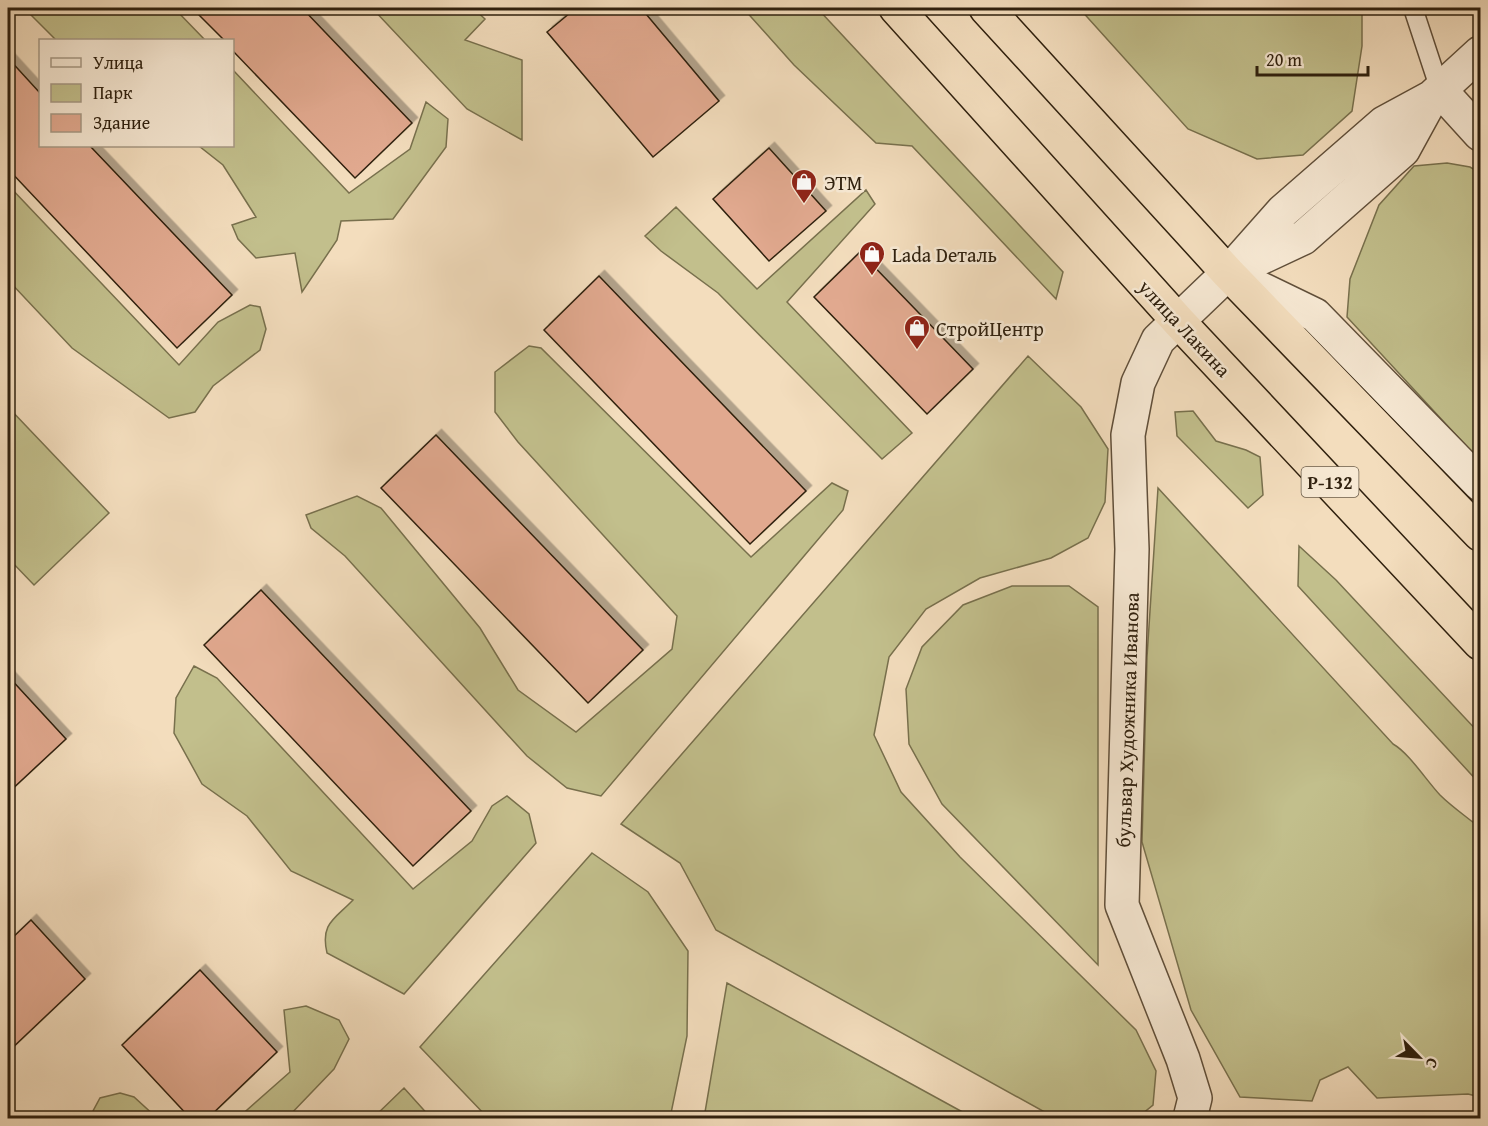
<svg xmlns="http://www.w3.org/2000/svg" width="1488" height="1126" viewBox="0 0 1488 1126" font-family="'Gentium Book Plus',serif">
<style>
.green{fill:#c2bf8c;stroke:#78704d;stroke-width:1.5}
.building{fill:#e1a98f;stroke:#2f200e;stroke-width:1.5;filter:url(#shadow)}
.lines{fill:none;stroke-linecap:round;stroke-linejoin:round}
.service-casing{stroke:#604f3a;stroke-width:21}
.minor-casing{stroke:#604f3a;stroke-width:36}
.tertiary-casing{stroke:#604f3a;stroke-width:36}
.trunk-casing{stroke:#2f200e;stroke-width:36}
.service{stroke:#f7e9d4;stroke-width:18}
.minor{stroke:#f7e9d4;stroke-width:33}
.tertiary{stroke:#f7e9d4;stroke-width:33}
.trunk{stroke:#f3ddbd;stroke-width:33}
.labels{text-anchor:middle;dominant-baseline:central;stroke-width:5;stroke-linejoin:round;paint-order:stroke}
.shield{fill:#f7e9d4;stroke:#6b5c49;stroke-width:1.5}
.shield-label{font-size:18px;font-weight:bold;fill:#2f200e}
.poi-label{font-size:20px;fill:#2f200e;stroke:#f7e9d4;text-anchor:start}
.street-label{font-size:20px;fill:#2f200e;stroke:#f7e9d4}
</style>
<defs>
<filter id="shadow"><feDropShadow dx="5.5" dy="-5.5" stdDeviation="0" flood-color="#0004"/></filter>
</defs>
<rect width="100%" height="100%" fill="#f3ddbd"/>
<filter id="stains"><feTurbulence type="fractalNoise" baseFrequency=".00333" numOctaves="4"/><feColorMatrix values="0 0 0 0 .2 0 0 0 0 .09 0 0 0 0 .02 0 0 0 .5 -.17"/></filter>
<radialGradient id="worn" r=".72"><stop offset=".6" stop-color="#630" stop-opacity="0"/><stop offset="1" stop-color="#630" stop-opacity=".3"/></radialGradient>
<path class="green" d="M24 8H174L205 40H56Z
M372 8H473L485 19 465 40 522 60V140L467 109Z
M743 8H817L1063 272 1056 299 912 146 876 143 794 65Z
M1079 8H1362V46L1352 111 1303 155 1257 159 1188 129Z
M233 70 349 193 410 149 426 102 448 119 446 147 393 219 341 221 337 240 302 292 295 253 256 258 238 239 232 225 256 217 223 165 199 146H232Z
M1447 163 1470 167 1480 173V461L1347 317 1350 279 1379 205 1414 166Z
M8 185 179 365 218 322 250 305 260 307 266 329 260 350 213 386 195 412 169 418 72 348 8 280Z
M866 190 875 204 787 302 912 433 882 459 718 293 661 251 645 236 676 207 757 289Z
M529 346 541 348 751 557 832 483 848 491 843 510 601 796 567 788 527 756 345 556 311 528 306 515 357 496 381 508 480 628 518 690 576 732 672 649 677 616 518 442 495 412V372Z
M1028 356 1081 407 1108 449 1105 502 1088 538 1051 558 980 578 926 609 889 657 874 735 901 792 960 857 1136 1030 1156 1071 1153 1105 1137 1118H1087L1050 1115 716 930 680 863 621 824Z
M8 407 109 513 34 585 8 558Z
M1193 411 1216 441 1246 450 1260 457 1263 495 1248 508 1177 436 1175 412Z
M1158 488 1393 744C1409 753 1426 780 1440 795 1452 807 1467 817 1480 828V1097L1468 1094 1377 1098 1348 1067 1320 1080 1312 1101 1240 1097 1191 1010 1142 842 1147 657Z
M1299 546 1336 580 1480 734V784L1298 586Z
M1012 586H1069L1098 607V965L942 804 909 744 906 689 922 647 963 605Z
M194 666 217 678 413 889 472 841 492 806 507 796 529 814 536 843 404 994 327 953C320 923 335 919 353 900L291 871 247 816 202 784 174 733 176 698Z
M592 853 648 892 688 951 687 1036 670 1118H488L420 1047Z
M727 983 968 1115 951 1118H704Z
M306 1006 339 1020 349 1039 334 1069 287 1118H238L290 1072 284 1010Z
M404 1088 431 1118H373Z
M120 1093 134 1097 157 1118H94L93 1111 100 1098Z"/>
<path class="building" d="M192 8H302L412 123 355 178 232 50V40H224Z
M576 8H641L719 101 653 157 547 32Z
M8 58 40 93V146H90L232 295 177 348 8 169Z
M769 148 826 211 769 261 713 199Z
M860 252 973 369 927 414 814 297Z
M599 276 806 491 750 544 544 330Z
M436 435 643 650 588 703 381 488Z
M261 590 471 811 413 866 204 645Z
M8 676 66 739 8 793Z
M31 920 85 979 8 1052V942Z
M200 970 277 1052 207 1119H191L122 1045Z"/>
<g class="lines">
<defs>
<path id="service" d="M1413 8 1440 90"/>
<path id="minor" d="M1440 90 1480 134
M1241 267 1303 238 1403 150 1432 97
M1228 273 1283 211 1384 123 1432 97 1480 53"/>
<path id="tertiary" d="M1190 1118 1195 1098 1183 1059 1122 905 1132 549 1128 435 1138 383 1158 340 1228 273 1315 315 1480 484"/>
<path id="trunk" d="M896 8 1179 322 1480 643
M986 8 1228 273 1480 534"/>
</defs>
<use href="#service" class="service-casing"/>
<use href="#minor" class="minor-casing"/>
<use href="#tertiary" class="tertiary-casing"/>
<use href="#trunk" class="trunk-casing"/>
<use href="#service" class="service"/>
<use href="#minor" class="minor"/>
<use href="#tertiary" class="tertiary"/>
<use href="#trunk" class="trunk"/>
</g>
<defs>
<symbol id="shop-pin" viewBox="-11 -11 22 30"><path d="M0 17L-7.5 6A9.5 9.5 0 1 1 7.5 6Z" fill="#8f2418" stroke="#f7e9d4"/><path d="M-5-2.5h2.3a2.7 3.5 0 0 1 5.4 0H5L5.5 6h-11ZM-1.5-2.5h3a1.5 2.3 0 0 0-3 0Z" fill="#fff"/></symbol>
</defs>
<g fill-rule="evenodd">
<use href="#shop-pin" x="789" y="167" width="30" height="40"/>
<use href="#shop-pin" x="857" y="239" width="30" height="40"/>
<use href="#shop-pin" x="902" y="313" width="30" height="40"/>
</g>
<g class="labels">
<rect class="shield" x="1301.5" y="467" width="57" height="30" rx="4.5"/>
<g class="shield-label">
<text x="1330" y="482">Р-132</text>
</g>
<g class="poi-label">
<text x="824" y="182">ЭТМ</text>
<text x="892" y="254">Lada Dеталь</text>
<text x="936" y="328">СтройЦентр</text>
</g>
<g class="street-label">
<text transform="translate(1185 328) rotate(47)">улица Лакина</text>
<text transform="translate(1127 720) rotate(-88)">бульвар Художника Иванова</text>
</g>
</g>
<rect width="1488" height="1126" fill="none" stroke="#f3ddbd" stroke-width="30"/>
<rect x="9" y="9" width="1470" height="1108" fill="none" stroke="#2f200e" stroke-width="3"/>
<rect x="15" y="15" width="1458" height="1096" fill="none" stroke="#2f200e" stroke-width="1.5"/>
<rect x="39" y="39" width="195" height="108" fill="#f7e9d4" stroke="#a79985" stroke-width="1.5"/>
<rect x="51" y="58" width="30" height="9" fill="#f7e9d4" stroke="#a79985" stroke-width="1.5"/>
<text x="93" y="69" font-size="18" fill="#2f200e">Улица</text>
<rect x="51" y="84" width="30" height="18" fill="#c2bf8c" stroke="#a79985" stroke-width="1.5"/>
<text x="93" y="99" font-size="18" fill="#2f200e">Парк</text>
<rect x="51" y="114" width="30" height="18" fill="#e1a98f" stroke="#a79985" stroke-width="1.5"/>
<text x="93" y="129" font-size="18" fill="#2f200e">Здание</text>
<g transform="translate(1419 1057) rotate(115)" stroke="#f7e9d4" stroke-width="4.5" paint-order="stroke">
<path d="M0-4.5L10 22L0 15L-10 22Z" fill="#2f200e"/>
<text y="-9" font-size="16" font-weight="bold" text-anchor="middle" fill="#2f200e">С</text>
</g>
<path d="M1257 66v9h111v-9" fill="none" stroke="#2f200e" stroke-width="3"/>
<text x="1266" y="66" font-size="18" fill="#2f200e" stroke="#f7e9d4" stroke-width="4.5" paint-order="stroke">20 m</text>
<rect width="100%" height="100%" filter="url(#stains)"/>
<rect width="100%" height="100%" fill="url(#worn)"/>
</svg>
